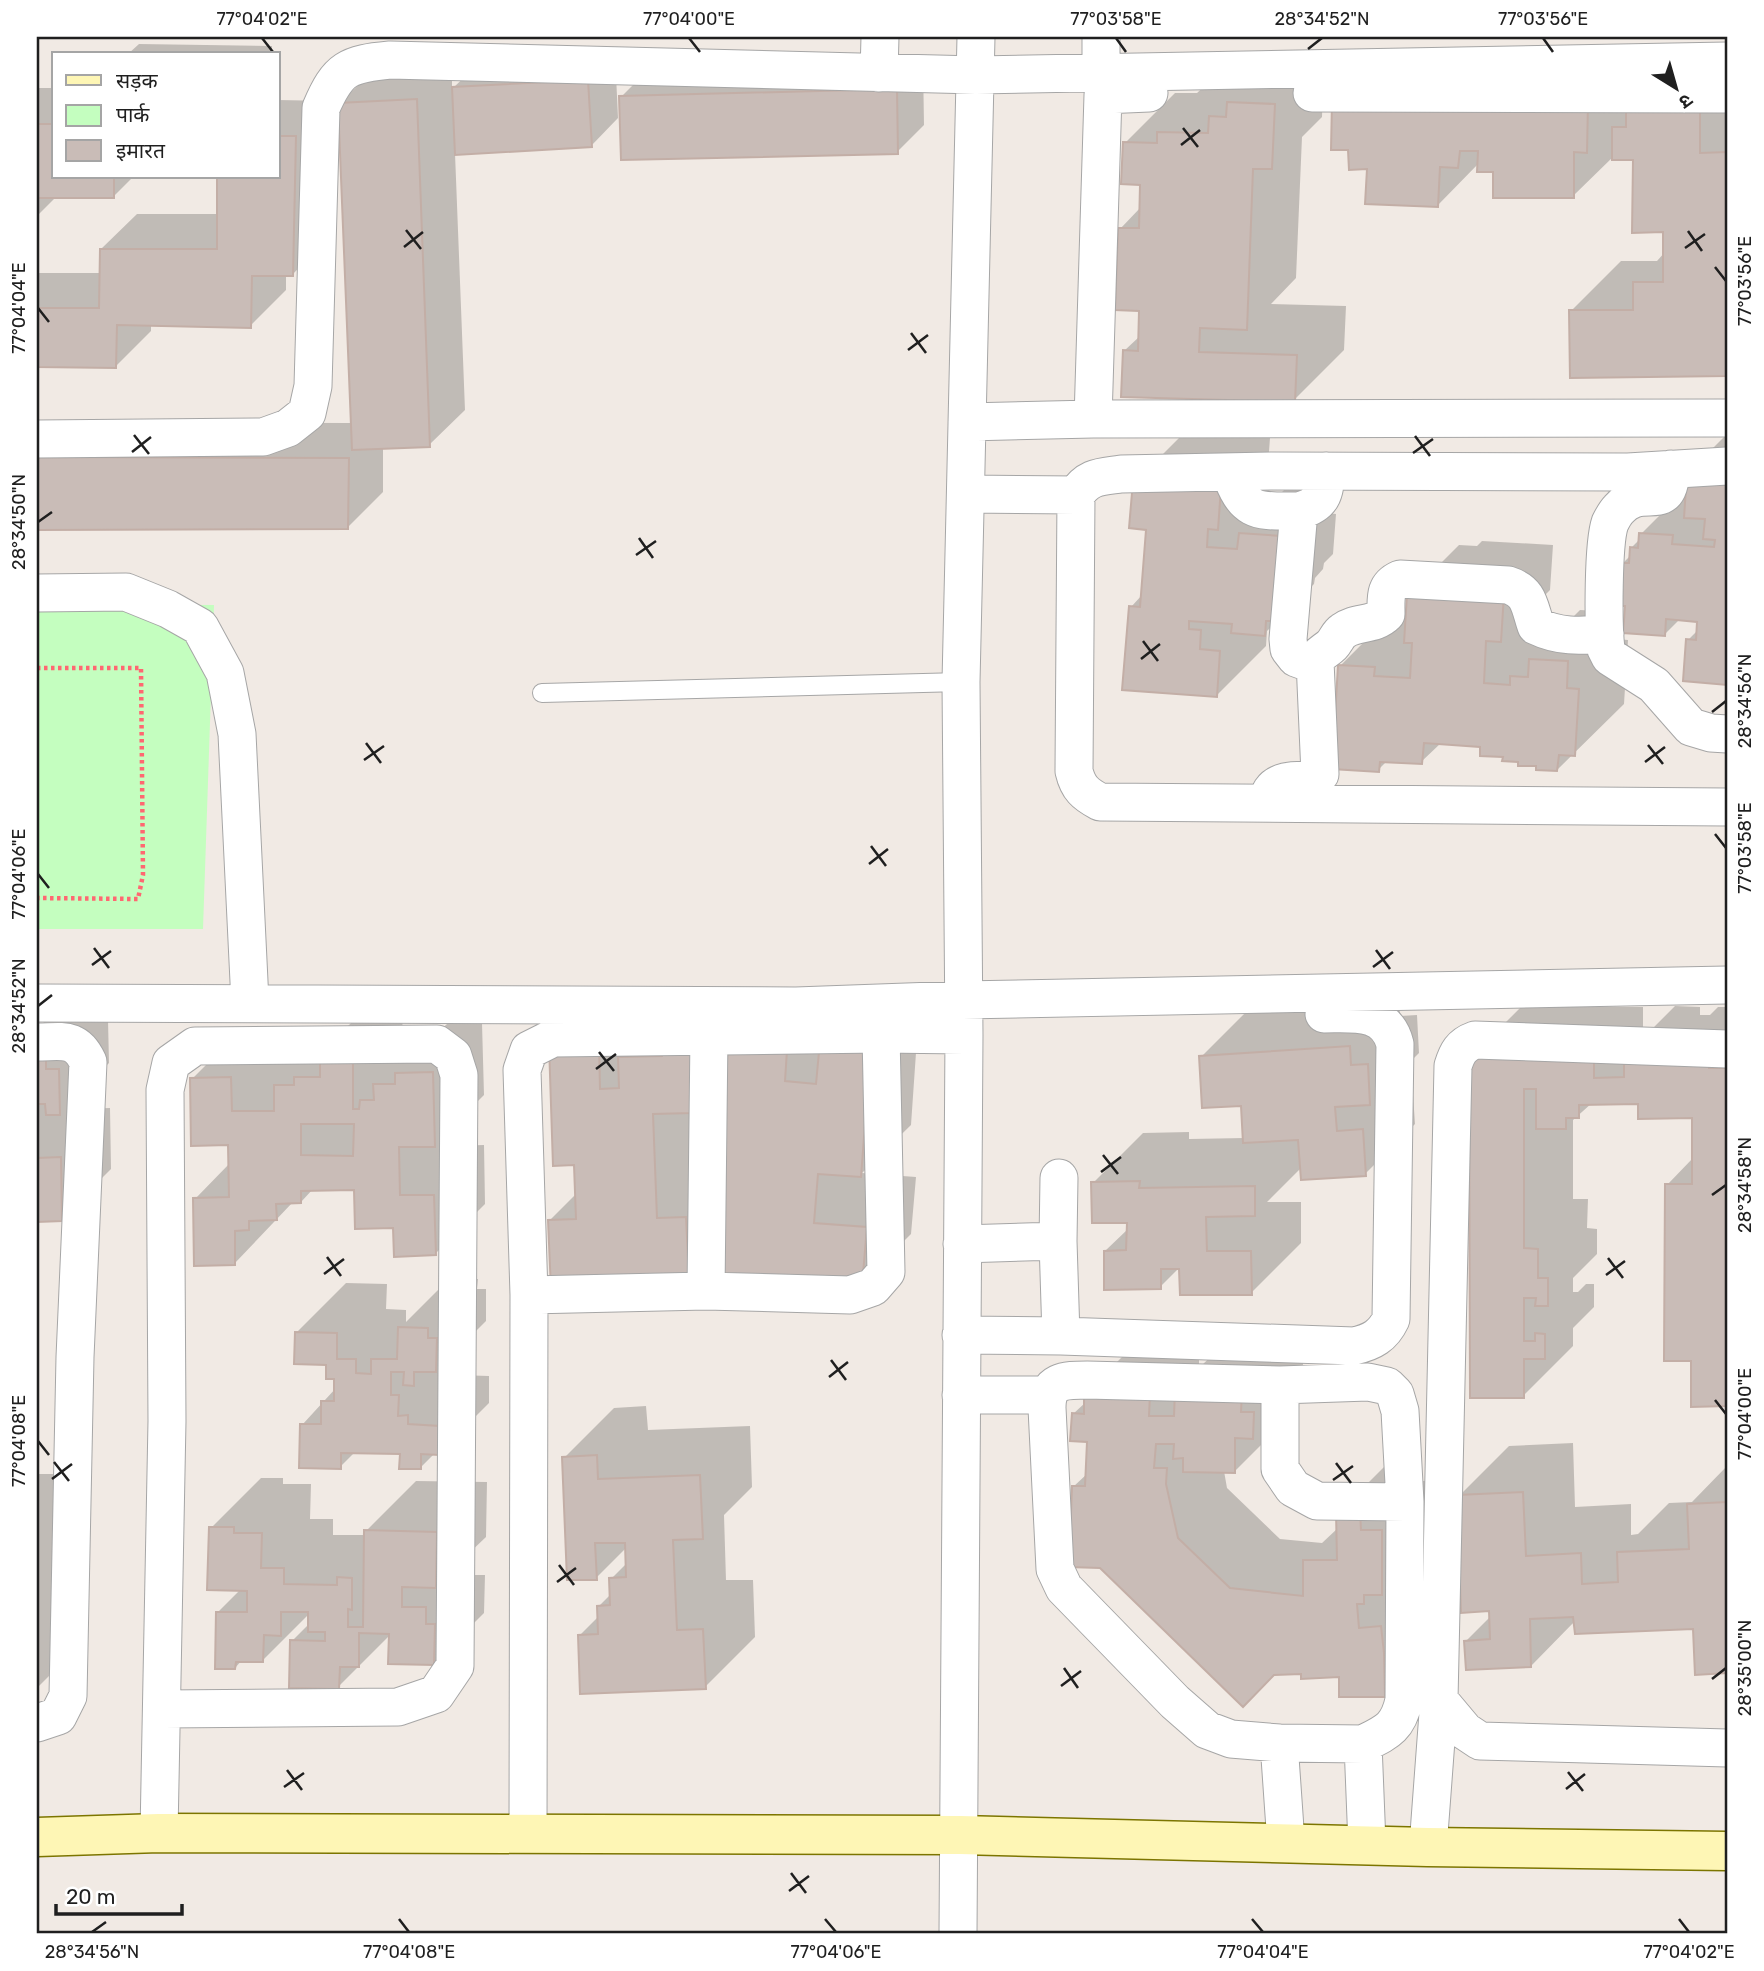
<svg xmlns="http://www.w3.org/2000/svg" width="1764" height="1971" viewBox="0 0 1764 1971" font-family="Rubik,'Noto Sans Devanagari',sans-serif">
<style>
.park{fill:#c4febf}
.shadow{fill:#0003}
.building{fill:#c9bcb7;stroke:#c3aea6;stroke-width:2;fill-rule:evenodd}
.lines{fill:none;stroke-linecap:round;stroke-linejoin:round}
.lane-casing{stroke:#a6a6a6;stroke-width:20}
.street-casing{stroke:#a6a6a6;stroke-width:39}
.secondary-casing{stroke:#7c7500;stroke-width:41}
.path{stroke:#ff6771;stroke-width:4.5;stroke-dasharray:3.5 3.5;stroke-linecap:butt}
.lane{stroke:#fff;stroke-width:18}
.street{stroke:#fff;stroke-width:37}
.secondary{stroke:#fef6b5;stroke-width:38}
.ticks{fill:none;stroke:#1f1f1f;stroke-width:2.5}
.neatline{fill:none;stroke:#1f1f1f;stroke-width:2.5}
.ticks-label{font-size:18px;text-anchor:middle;fill:#1f1f1f}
</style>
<rect width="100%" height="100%" fill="#f1eae4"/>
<path class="park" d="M37 604 214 605 203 929H37Z"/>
<path class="shadow" d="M139 44 272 46V54H128Z
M1727 51V375L1571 376V311L1621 261H1657L1665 252V231L1634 159 1614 156 1573 196 1479 163 1438 205 1368 168Z
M615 53 618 118 591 146 455 153 465 410 429 445 383 447V492L347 528H37V422L352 423 340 103 376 68 452 65V89L481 61Z
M1324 54 1322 117 1302 137 1296 278 1271 304 1346 306 1344 350 1294 400 1124 351 1140 336 1141 309 1120 229 1141 207 1142 183 1125 143 1175 93H1197L1209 82Z
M923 63 924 125 897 152 621 97 648 70Z
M37 88H54V177H133L113 197 57 196 37 216Z
M278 100 331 101 327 239 292 275 286 274V290L250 326 151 324V331L115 367 37 365V273H101V249L137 214H219V177H278Z
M1185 432 1270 438 1267 478 1257 488 1275 499 1290 484 1330 486 1328 513 1336 514 1333 554 1324 563 1323 569 1315 578 1314 584 1267 631 1266 646 1216 696 1131 607 1142 595 1148 528 1135 482Z
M1727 434V683L1684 680 1688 640 1699 629V620L1681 618 1665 634 1627 605 1622 564 1631 555V548L1640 539 1641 534 1688 487 1689 472Z
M1482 541 1553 545 1550 590 1535 605 1563 627 1580 610 1617 612 1616 639 1628 640 1624 704 1557 770 1505 755 1482 745 1441 743 1421 762 1388 760 1378 770 1340 666 1390 616 1407 617 1409 595 1459 545 1477 546Z
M920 995 911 1125 862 1173 916 1177 911 1234 861 1284 688 1276 550 1220 577 1193 576 1163 551 1045Z
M1399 997 1400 1016 1417 1015 1419 1053 1391 1081 1412 1080 1415 1124 1365 1174 1302 1167 1267 1202H1301V1243L1251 1293 1181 1266 1160 1287 1105 1251 1128 1229V1221L1093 1183 1143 1133 1189 1132V1139L1245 1138 1243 1104 1201 1057 1251 1007Z
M402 1001 403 1057 435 1035 447 1024 482 1023 484 1095 449 1130V1146L484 1145 485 1204 435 1254 395 1227 356 1188 313 1189 301 1202H293L235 1263 195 1199 230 1163V1144L192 1079 242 1029 338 1036 372 1002Z
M62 1004 108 1020 109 1063 77 1095V1109L110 1108 111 1169 61 1219 37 1220V1029Z
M1675 1006 1700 1007V1015H1710L1718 1007H1727V1404L1693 1405V1359L1667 1185 1693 1158V1117L1639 1102 1592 1103 1573 1120V1199H1588L1587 1228 1597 1229V1254L1573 1278V1292H1578L1586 1284H1594V1307L1573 1328V1346L1523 1396 1471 1057 1521 1007H1643V1029L1653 1028Z
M450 1278 478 1279 477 1289H486V1321L448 1359 457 1375 489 1376V1403L439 1453H435L420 1468 401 1452 356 1451 340 1467 302 1425 336 1388V1377L328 1363 296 1333 346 1283 387 1284 386 1309 406 1310V1322Z
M1227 1341 1291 1343 1290 1362 1303 1363 1302 1387 1284 1422 1234 1472 1224 1471 1227 1488 1280 1539 1322 1543 1338 1528V1513L1388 1463 1410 1481H1431V1543L1407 1567 1408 1579 1431 1577 1434 1645 1384 1695 1340 1675 1073 1487 1088 1473 1089 1440 1073 1414 1086 1402V1393L1136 1343 1199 1345V1366H1201Z
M646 1406 648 1430 750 1426 752 1487 724 1515 726 1580H753L755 1637 705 1687 580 1635 599 1616V1606L612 1593 611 1579 628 1562 627 1547 596 1578 564 1458 614 1408Z
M1573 1443 1575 1507 1631 1504V1535L1638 1534 1669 1503 1692 1502 1727 1466V1671L1697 1673 1695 1627 1575 1621 1531 1666 1466 1641 1491 1616 1459 1496 1509 1446Z
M37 1474H69L83 1534 52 1565V1579L85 1640 37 1688Z
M261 1478H283V1484H311L310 1519H333V1535H366V1531L416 1481 487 1482 486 1537 464 1558H475V1575H485L484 1613 434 1663 391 1634 338 1687 292 1641 310 1623V1613L262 1661 242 1660 235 1668 217 1613 241 1589 211 1528Z"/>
<path class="building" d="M588 80 592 147 455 155 452 87Z
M897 89 898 154 621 160 619 96Z
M417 99 430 447 352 450 338 103Z
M1626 100H1700V153L1727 152V376L1570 378 1569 310H1633V282H1663V232L1632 233 1633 160H1612V127H1626Z
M1332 101 1588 102 1587 153 1574 152V198H1493V172H1477L1478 151H1460L1458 168 1440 167 1438 207 1365 204 1367 169 1349 170 1348 150H1331Z
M1227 102 1275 104 1272 169H1253L1247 330 1200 328 1199 352 1297 355 1295 402 1121 397 1123 350 1138 351 1139 311 1115 310 1118 228H1139L1140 185 1121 184 1123 142 1157 143V132L1208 133 1209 116 1226 117Z
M37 124H54V177H130V178L114 177V198H37Z
M278 136H296L293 276H252L251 328 117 325 116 368 37 367V308H99L100 249H217V177H278Z
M37 457 349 458 348 529 37 530Z
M1687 472 1727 474V685L1683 681 1686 639 1696 640 1697 622 1666 619 1665 636 1623 633 1625 606H1617L1620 563H1629L1630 547 1638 548 1639 533 1673 535 1672 544 1714 547 1715 540 1703 539 1705 519 1684 518Z
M1133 481 1221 487 1218 530 1208 529 1207 547 1237 549 1239 533 1281 536 1274 621H1266L1265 636 1231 633 1232 624 1189 621V629L1201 630 1200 649 1220 651 1217 697 1122 690 1129 606 1140 607 1146 530 1129 528Z
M1407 594H1504L1501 642 1486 641 1484 683 1510 685V676L1528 677 1529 659 1568 661 1567 688 1579 689 1575 756 1559 755 1557 771 1536 770V766H1518V762L1502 761 1503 757 1480 756V747L1424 743 1422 764 1380 762 1379 772 1332 769 1338 665 1375 667 1374 676 1410 678 1412 643H1404Z
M820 1041 871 1044 861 1177 818 1174 814 1223 867 1227 862 1286 711 1275 728 1046 787 1050 785 1081 816 1084Z
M599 1042 600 1089 619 1088 618 1057 662 1056V1049L691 1048 692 1113 653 1114 657 1218 686 1217 689 1278 551 1290 548 1220 576 1219 574 1165 553 1166 549 1044Z
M1350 1046 1351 1065 1368 1064 1370 1105 1335 1107 1337 1131 1363 1129 1366 1176 1301 1180 1298 1140 1243 1143 1241 1106 1202 1108 1199 1056Z
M353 1050V1109H359L360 1100H374L373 1084H395V1073L433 1072 435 1147H399L400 1195H434L436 1255 394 1257 393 1228 355 1229 354 1190 301 1191V1203L276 1204 277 1220 249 1221V1230L235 1231V1265L194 1266 193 1198 229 1197 228 1145 191 1146 190 1078 231 1077 232 1111H274V1085H294V1077H320V1051ZM301 1124H354L353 1156 301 1155Z
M37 1053H46V1069H59L60 1115H46L45 1104H37Z
M1709 1055V1068H1727V1406L1691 1407V1361H1664L1665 1184H1692V1118L1638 1119V1104L1579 1105V1118H1566V1129H1536V1089H1524V1248L1538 1249V1278H1548V1306H1535L1536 1298H1524V1341H1535V1333L1545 1334V1359H1524V1398H1470L1469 1056H1594V1078L1624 1077V1056Z
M61 1157 62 1221 37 1222V1158Z
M1140 1181 1139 1188 1255 1186V1216L1206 1217 1207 1251H1251L1252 1295H1180L1179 1269H1161V1289L1104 1290V1251L1126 1250 1127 1223H1092L1091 1182Z
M398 1327 428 1328V1338H437L436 1372H414V1386L403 1385 404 1372H391V1395H399L398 1416 408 1415V1424L440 1426 439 1455 421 1454V1469H399L400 1454 341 1453V1469L299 1468 300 1424H321V1401H334V1379H326V1365L294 1364 295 1332 337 1333V1359H356V1373L371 1374V1359H397Z
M1175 1390 1242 1392 1241 1412H1254L1253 1439 1235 1438V1473L1183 1472V1458L1173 1459 1174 1444H1156L1154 1468H1167L1166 1484 1178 1538 1230 1588 1303 1596V1560H1337L1336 1512 1360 1511 1361 1530H1382V1595H1364V1604H1357L1359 1628 1381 1626 1384 1653 1385 1697H1339V1677L1301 1679V1674L1274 1675 1243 1707 1100 1568 1069 1567 1072 1486H1085L1087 1442 1070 1441 1072 1413 1084 1414V1392L1150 1394 1149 1416H1174Z
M597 1455 598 1479 700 1475 703 1539 673 1540 677 1630 703 1629 706 1689 580 1694 578 1635 598 1634 597 1606 610 1605 609 1578 626 1577 625 1543H595L597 1580H567L562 1457Z
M1523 1492 1526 1556 1581 1553 1582 1584 1618 1582 1617 1552 1689 1549 1687 1504 1727 1502V1673L1695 1675 1693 1629 1575 1634 1573 1617 1530 1619 1531 1667 1466 1670 1464 1641 1490 1639 1489 1611 1461 1613 1457 1495Z
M209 1527H234V1533H262L261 1568H284V1584L337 1585V1577L352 1578V1610L348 1609V1627H363L364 1530 437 1532 436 1588 402 1587V1607H426V1624H435L434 1665 388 1664 389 1634 359 1633V1667H340L339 1689 289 1688 290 1640 325 1641V1632H308V1612H281V1636L264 1635 263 1662H236L235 1669H215L216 1612H247V1591L207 1590Z"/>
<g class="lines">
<defs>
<path id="lane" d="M542 693 961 682"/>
<path id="street" d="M1101 72V37
M879 73 880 37
M1312 93 1727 94
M1093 419 1103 95 1149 93
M967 422 1093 419 1727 418
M37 439 263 437 288 428 307 413 313 386 321 108C338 68 348 64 390 60L976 75 1727 61
M1727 466 1628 472 1271 471 1121 474C1100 477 1088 476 1076 495L1074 771C1078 788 1085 794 1100 802L1727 807
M1671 469C1670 517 1643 482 1619 509 1616 512 1612 519 1610 523 1603 543 1603 626 1606 649L1610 657 1654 685 1691 727 1711 733 1727 734
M1230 472C1245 515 1258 511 1299 511
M966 494 1076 495
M37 593 126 592 168 609 200 627 225 673 237 734 250 1002
M1315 661 1307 662 1296 658 1289 649 1288 639 1299 511C1323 504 1325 494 1326 471
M1271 791C1280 778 1299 781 1313 780L1320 774 1315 661C1319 653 1326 651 1332 645 1336 641 1338 634 1343 631 1356 621 1374 626 1386 614 1386 598 1384 586 1400 579L1508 585C1530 592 1529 606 1536 626 1559 637 1579 636 1605 634
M37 1003 796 1006 962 1000 1727 985
M881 1034 964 1035
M37 1042C62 1042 76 1036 88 1062L75 1357 68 1696 58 1716 37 1723
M1727 1049 1475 1040C1461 1045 1457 1053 1453 1066L1439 1700 1465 1731 1480 1741 1727 1748
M1058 1241 1059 1178
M529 1295 706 1291 709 1034
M961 1335 1061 1336 1058 1241 962 1244
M1061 1336 1354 1346C1372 1342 1383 1336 1391 1319L1395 1044C1386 1009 1353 1014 1324 1014
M1280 1385V1469L1293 1488 1317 1501 1405 1502
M961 1395H1047
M1279 1743 1231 1739 1207 1730 1175 1702 1064 1588 1055 1569 1047 1408C1047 1380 1064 1380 1087 1380L1280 1385 1368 1382 1387 1386 1395 1394 1400 1411 1405 1502 1404 1700C1398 1728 1387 1732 1363 1744
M159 1833 167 1421 165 1090 171 1063 195 1046 437 1044 453 1056 459 1075 455 1666 436 1694 398 1707 163 1709
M528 1833 529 1295 522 1070 529 1050 553 1038 881 1034 886 1272 873 1287 850 1295 706 1291
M1286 1843 1279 1743 1363 1744 1367 1844
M1428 1847 1439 1700
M958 1934 964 1035 961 682 976 37"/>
<path id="secondary" d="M37 1837 159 1833 960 1835 1428 1847 1727 1851"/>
</defs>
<use href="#lane" class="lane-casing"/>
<use href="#street" class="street-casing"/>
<use href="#secondary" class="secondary-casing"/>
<path class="path" d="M37 668H141L143 875 138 899 37 898"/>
<use href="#lane" class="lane"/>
<use href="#street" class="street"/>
<use href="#secondary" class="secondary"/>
</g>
<path class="ticks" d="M262 38 273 52M689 38 700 52M1116 38 1126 52M1543 38 1553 52M1308 49 1322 38M1183 128 1198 147M1181 145 1200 130M406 230 421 249M1688 231 1702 251M404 247 423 232M1685 248 1705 234M1715 267 1726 281M38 308 49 322M911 333 926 353M908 350 928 335M134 435 149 454M1415 436 1430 456M132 452 151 437M1413 453 1433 439M38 522 52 512M639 538 653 558M636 555 656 541M1143 641 1158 661M1141 659 1160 644M1712 712 1726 701M366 743 381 763M1648 745 1663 764M364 760 384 746M1645 762 1665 747M1715 834 1726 848M871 846 886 866M869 864 888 849M38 874 49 888M94 948 109 968M1376 950 1390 969M92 965 111 951M1373 967 1393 952M38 1006 52 995M599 1052 614 1071M596 1069 616 1054M1103 1155 1118 1174M1101 1172 1121 1157M1712 1195 1726 1185M327 1257 341 1276M1608 1258 1623 1278M324 1274 344 1259M1606 1275 1625 1261M831 1360 846 1380M829 1377 848 1362M1715 1400 1726 1414M38 1441 49 1455M54 1462 69 1481M1336 1463 1351 1483M52 1479 72 1464M1333 1480 1353 1466M559 1565 574 1585M557 1582 576 1568M1064 1668 1078 1688M1712 1679 1726 1668M1061 1686 1081 1671M287 1770 302 1790M1568 1772 1583 1791M284 1787 304 1773M1566 1789 1585 1774M791 1873 806 1893M789 1891 809 1876M399 1919 409 1932M825 1919 836 1932M1252 1919 1263 1932M1679 1919 1689 1932M92 1932 106 1922"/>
<rect width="1764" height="1971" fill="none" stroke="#ffffff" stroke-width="77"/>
<rect x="52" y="52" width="228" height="126" fill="#ffffff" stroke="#a5a5a5" stroke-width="2"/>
<rect x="66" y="75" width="35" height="10" fill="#fef6b5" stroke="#a5a5a5" stroke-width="2"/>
<text x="116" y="88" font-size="21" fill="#1f1f1f">सड़क</text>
<rect x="66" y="105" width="35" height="21" fill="#c4febf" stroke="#a5a5a5" stroke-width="2"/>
<text x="116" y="122" font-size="21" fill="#1f1f1f">पार्क</text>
<rect x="66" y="140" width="35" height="21" fill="#c9bcb7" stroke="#a5a5a5" stroke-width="2"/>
<text x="116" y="158" font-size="21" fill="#1f1f1f">इमारत</text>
<g transform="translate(1676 88) rotate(143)" stroke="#ffffff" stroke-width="5" paint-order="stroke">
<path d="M0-5L12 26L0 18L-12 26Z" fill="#1f1f1f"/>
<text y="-10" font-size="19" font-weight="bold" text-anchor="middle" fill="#1f1f1f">उ</text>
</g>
<path d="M56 1904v10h126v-10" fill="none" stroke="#1f1f1f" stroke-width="3.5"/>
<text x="66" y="1904" font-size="21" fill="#1f1f1f" stroke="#ffffff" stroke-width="5" paint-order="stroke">20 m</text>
<rect x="38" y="38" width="1688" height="1894" class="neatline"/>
<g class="ticks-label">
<text x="262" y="25">77°04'02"E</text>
<text x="689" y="25">77°04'00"E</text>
<text x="1116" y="25">77°03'58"E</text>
<text x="1322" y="25">28°34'52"N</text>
<text x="1543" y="25">77°03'56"E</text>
<text transform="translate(1745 281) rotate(-90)" y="6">77°03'56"E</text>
<text transform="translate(19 308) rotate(-90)" y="6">77°04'04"E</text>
<text transform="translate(19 522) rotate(-90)" y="6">28°34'50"N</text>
<text transform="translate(1745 701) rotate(-90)" y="6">28°34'56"N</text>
<text transform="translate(1745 848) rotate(-90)" y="6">77°03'58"E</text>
<text transform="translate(19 874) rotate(-90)" y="6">77°04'06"E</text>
<text transform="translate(19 1006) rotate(-90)" y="6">28°34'52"N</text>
<text transform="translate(1745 1185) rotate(-90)" y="6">28°34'58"N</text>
<text transform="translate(1745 1414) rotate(-90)" y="6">77°04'00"E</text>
<text transform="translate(19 1441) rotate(-90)" y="6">77°04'08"E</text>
<text transform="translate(1745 1668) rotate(-90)" y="6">28°35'00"N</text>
<text x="92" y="1958">28°34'56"N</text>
<text x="409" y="1958">77°04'08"E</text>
<text x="836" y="1958">77°04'06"E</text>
<text x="1263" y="1958">77°04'04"E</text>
<text x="1689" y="1958">77°04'02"E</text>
</g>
</svg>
